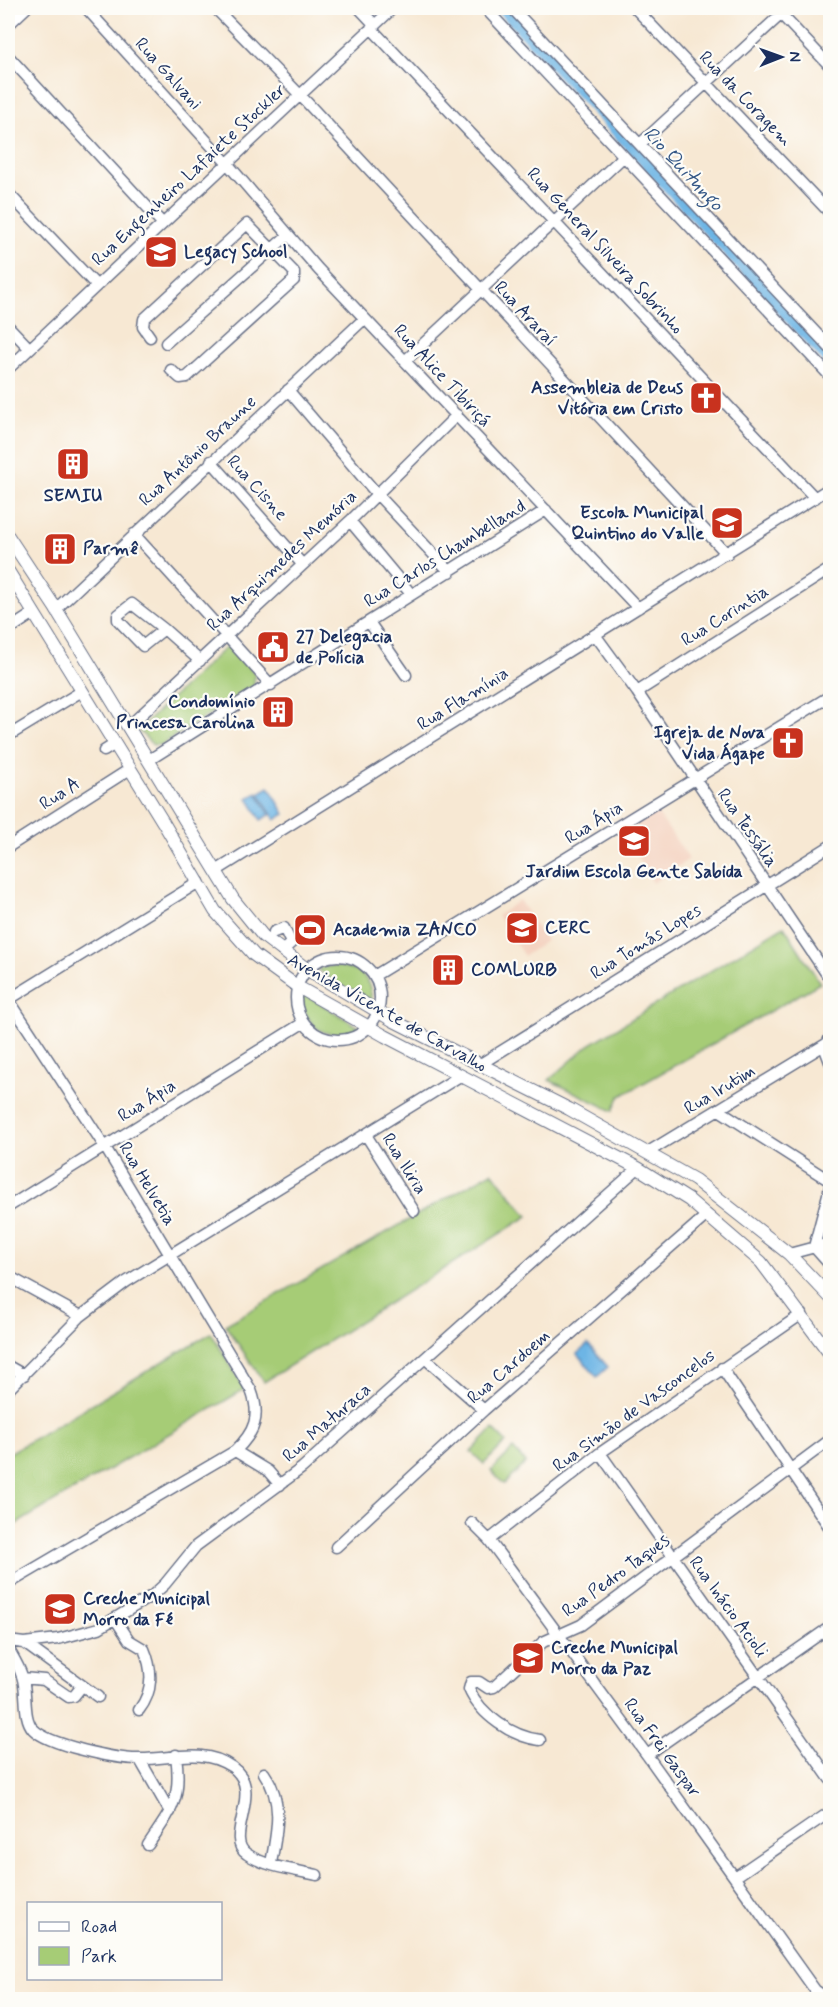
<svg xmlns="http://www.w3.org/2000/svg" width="838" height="2007" viewBox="0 0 838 2007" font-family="Mynerve,sans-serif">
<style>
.built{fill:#f4d3c1}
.green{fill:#a6cc76;stroke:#607e6a;stroke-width:1.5}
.water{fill:#6db5e5;stroke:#4472a2;stroke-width:1.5}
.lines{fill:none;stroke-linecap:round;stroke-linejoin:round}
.river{stroke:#6db5e5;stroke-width:15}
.minor-casing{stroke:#687087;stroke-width:13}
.major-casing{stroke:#687087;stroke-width:14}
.minor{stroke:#fff;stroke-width:10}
.major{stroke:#fff;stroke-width:12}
.labels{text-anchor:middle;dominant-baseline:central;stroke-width:4.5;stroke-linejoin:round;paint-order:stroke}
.street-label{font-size:18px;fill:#1b2f5e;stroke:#fdfcf7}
.poi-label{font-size:18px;font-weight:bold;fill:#1b2f5e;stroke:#fdfcf7;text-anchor:start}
.water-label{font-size:20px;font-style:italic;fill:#345786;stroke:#fdfcf7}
</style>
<rect width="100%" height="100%" fill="#fdfcf7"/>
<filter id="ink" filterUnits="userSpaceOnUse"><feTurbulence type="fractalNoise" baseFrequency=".0167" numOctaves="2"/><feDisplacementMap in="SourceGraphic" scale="12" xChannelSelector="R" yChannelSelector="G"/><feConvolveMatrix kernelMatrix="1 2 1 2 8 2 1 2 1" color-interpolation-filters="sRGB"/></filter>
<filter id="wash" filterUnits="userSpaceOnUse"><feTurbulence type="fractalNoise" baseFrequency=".008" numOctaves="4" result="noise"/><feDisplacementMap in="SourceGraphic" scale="24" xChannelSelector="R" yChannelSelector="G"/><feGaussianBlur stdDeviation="1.35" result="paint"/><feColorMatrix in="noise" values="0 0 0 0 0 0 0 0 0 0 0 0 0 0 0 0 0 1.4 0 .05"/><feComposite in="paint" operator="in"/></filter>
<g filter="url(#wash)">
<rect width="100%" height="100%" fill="#f7e8d3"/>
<path class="built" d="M656 811 689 859 653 883 623 832Z
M519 900 546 941 524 956 497 916Z"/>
<path class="green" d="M229 644 255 674 254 686 161 745H153L138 730Z
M784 926 820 983 619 1097 613 1111 549 1080 589 1045Z
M330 966C359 967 372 974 372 1006L317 969Z
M301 992 359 1027C326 1044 304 1028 301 992Z
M492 1172 528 1216 264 1382 225 1325Z
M211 1333 245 1389 8 1529V1454Z
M493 1429 506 1442 484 1464 471 1452Z
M513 1449 526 1463 504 1484 491 1471Z"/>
<path class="water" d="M269 787 285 814 275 820 259 793Z
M257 793 270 815 261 820 248 798Z
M588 1344 608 1367 597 1377 577 1354Z"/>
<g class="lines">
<path class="river" d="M504 8 830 359"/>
</g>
</g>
<g filter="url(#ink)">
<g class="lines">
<defs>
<path id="minor" d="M86 8 226 162 318 269 638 608
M215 8 300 95 727 554
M359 8 375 25
M485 8 830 376
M512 8 830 348
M635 8 830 213
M775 8 830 66
M8 25 26 8
M371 28 815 498
M8 56 162 223
M640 144 788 8
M8 193 95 284
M8 326 29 348
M150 337 143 327 144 319 247 224 294 272V280L187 377 180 378 171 370
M166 343 288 235
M406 360 623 157
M8 369 393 8
M288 390 377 494 450 572
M211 461 302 564
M350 521 411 594
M134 534 271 685
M56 609 364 319
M369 622 406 675
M164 629 132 604 118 615V620L143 646 164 629 200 661
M8 630 34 613
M596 636 637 692 830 979
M637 692 830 569
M128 727 350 521 457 415
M8 736 82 691
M104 751 115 744
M149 760 546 510
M8 847 130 769
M216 871 830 488
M274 932 284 928 291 943 282 951
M296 998a42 42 0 1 1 84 0a42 42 0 1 1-84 0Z
M374 976 830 696
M8 1000 199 882
M830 1037 825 1049 830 1062
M479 1065 830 846
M719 1110 830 1181
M366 1135 414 1211
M648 1152 826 1044
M8 1207 303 1023
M814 1247 830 1187
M814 1247 830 1265
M789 1254 830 1243
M8 1276 81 1316
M426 1359 484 1410
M8 1366 24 1375
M722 1368 830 1528
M8 1390 81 1316 126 1282 460 1076
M235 1451 268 1471 280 1485
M600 1453 830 1779
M472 1523 489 1540 647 1755 815 1990 822 1995H830
M489 1540 600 1453 802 1314
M336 1547 484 1410 707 1215
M8 1584 235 1451C255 1432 261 1416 251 1390L105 1147 9 1000
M116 1620 129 1640 144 1649C153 1670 153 1692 139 1710
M8 1641 24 1643 58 1639 99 1628 153 1595 165 1584 196 1546 302 1468 638 1168
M24 1643 98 1697
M8 1648C13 1657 19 1666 22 1676 28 1692 22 1717 33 1729 48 1745 116 1759 138 1759 170 1760 202 1746 232 1767 266 1791 222 1838 247 1854 266 1867 295 1870 317 1875
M23 1678 44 1680 69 1697 74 1696 82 1686
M540 1740C513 1737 480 1715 469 1689L471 1682H479L488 1688 494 1687 543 1642 581 1625 830 1440
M647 1755 830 1627
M140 1760 170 1812
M264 1773C284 1801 277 1832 271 1863
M148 1845C172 1809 182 1800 176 1755
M735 1877 830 1812"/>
<path id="major" d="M8 536 56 609 233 899 263 936 308 970 394 1021 569 1109 695 1180 789 1254 830 1297
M8 571 163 822 215 911 254 955 298 987 385 1036 638 1168 689 1200 761 1262 830 1354"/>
</defs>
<use href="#minor" class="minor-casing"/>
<use href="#major" class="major-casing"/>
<use href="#minor" class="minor"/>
<use href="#major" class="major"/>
</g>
</g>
<defs>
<symbol id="school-square" viewBox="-11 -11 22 22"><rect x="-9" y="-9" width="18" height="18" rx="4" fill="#c8321e" stroke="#fdfcf7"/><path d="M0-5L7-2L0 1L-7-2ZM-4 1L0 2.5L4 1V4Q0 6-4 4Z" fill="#fff"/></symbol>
<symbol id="church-square" viewBox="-11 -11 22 22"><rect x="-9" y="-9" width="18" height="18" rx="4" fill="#c8321e" stroke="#fdfcf7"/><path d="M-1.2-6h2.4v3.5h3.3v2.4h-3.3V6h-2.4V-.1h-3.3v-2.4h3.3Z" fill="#fff"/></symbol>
<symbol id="building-square" viewBox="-11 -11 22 22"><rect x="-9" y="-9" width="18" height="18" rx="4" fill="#c8321e" stroke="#fdfcf7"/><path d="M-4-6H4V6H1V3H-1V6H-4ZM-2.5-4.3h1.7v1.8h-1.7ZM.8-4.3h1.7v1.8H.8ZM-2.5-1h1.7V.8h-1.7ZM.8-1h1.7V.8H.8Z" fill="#fff"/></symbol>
<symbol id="civic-square" viewBox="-11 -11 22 22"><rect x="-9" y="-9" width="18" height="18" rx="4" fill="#c8321e" stroke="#fdfcf7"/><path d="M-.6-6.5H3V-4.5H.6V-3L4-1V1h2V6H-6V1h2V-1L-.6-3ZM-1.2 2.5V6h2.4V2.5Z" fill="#fff"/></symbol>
<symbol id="stadium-square" viewBox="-11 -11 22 22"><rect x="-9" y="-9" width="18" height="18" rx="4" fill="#c8321e" stroke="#fdfcf7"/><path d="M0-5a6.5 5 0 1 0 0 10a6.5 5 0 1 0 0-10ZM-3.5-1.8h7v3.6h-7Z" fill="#fff"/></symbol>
</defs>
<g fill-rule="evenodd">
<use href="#school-square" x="142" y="233" width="38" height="38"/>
<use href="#church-square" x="687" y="379" width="38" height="38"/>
<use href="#building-square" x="54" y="445" width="38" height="38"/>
<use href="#school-square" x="708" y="504" width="38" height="38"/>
<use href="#building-square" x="41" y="530" width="38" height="38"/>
<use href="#civic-square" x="254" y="628" width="38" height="38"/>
<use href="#building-square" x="259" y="693" width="38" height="38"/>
<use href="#church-square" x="769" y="724" width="38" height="38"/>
<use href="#school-square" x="615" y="822" width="38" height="38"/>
<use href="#school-square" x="503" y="909" width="38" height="38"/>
<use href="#stadium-square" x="291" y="911" width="38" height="38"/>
<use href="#building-square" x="429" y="951" width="38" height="38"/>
<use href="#school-square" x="41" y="1590" width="38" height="38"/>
<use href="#school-square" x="509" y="1639" width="38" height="38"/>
</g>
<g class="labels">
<g class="street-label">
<text transform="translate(168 74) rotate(48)">Rua Galvani</text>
<text transform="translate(745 99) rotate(46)">Rua da Coragem</text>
<text transform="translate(189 175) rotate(-43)">Rua Engenheiro Lafaiete Stockler</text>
<text transform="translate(605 251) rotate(47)">Rua General Silveira Sobrinho</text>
<text transform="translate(525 314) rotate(47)">Rua Araraí</text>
<text transform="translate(442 376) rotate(47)">Rua Alice Tibiriçá</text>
<text transform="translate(198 451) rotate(-43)">Rua Antônio Braune</text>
<text transform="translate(257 488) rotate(48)">Rua Cisne</text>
<text transform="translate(445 554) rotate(-32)">Rua Carlos Chambelland</text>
<text transform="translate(282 561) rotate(-43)">Rua Arquimedes Memória</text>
<text transform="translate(725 616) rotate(-32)">Rua Corintia</text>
<text transform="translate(463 699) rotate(-32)">Rua Flamínia</text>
<text transform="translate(60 794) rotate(-33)">Rua A</text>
<text transform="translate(594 823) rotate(-32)">Rua Ápia</text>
<text transform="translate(747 828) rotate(55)">Rua Tessália</text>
<text transform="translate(646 942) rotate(-32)">Rua Tomás Lopes</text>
<text transform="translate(387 1013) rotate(29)">Avenida Vicente de Carvalho</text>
<text transform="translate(720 1090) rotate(-31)">Rua Irutim</text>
<text transform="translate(147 1101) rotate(-32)">Rua Ápia</text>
<text transform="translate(404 1164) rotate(58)">Rua Iliria</text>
<text transform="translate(147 1184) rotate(59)">Rua Helvetia</text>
<text transform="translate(509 1367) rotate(-41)">Rua Cardoem</text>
<text transform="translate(634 1411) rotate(-36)">Rua Simão de Vasconcelos</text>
<text transform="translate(327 1423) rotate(-41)">Rua Maturaca</text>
<text transform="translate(616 1576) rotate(-36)">Rua Pedro Taques</text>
<text transform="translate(728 1607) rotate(54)">Rua Inácio Acioli</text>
<text transform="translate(662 1748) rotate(54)">Rua Frei Gaspar</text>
</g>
<g class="poi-label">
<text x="184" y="252">Legacy School</text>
<text x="683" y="388" text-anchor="end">Assembleia de Deus<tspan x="683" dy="21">Vitória em Cristo</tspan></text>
<text x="73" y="496" text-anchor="middle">SEMIU</text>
<text x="704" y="513" text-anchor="end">Escola Municipal<tspan x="704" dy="21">Quintino do Valle</tspan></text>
<text x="83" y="549">Parmê</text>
<text x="296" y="637">27 Delegacia<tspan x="296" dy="21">de Polícia</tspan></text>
<text x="255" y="702" text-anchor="end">Condomínio<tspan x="255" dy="21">Princesa Carolina</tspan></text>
<text x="765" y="733" text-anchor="end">Igreja de Nova<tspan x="765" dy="21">Vida Ágape</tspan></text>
<text x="634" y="872" text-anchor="middle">Jardim Escola Gente Sabida</text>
<text x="545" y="928">CERC</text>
<text x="333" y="930">Academia ZANCO</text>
<text x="471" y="970">COMLURB</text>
<text x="83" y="1599">Creche Municipal<tspan x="83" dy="21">Morro da Fé</tspan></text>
<text x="551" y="1648">Creche Municipal<tspan x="551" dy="21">Morro da Paz</tspan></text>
</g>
<g class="water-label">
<text transform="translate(683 169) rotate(47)">Rio Quitungo</text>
</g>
</g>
<rect width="838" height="2007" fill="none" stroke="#fdfcf7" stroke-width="30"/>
<rect x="27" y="1902" width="195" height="78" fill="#fdfcf7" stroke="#a3aaba" stroke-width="1.5"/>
<rect x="39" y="1922" width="30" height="9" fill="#ffffff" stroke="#a3aaba" stroke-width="1.5"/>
<text x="81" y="1932" font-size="18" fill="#1b2f5e">Road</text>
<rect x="39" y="1947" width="30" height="18" fill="#a6cc76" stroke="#a3aaba" stroke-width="1.5"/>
<text x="81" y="1962" font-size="18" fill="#1b2f5e">Park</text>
<g transform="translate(781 57) rotate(89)" stroke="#fdfcf7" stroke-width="4.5" paint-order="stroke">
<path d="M0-4.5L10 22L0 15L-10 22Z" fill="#1b2f5e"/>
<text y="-9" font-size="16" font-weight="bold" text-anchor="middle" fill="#1b2f5e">N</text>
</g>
</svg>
